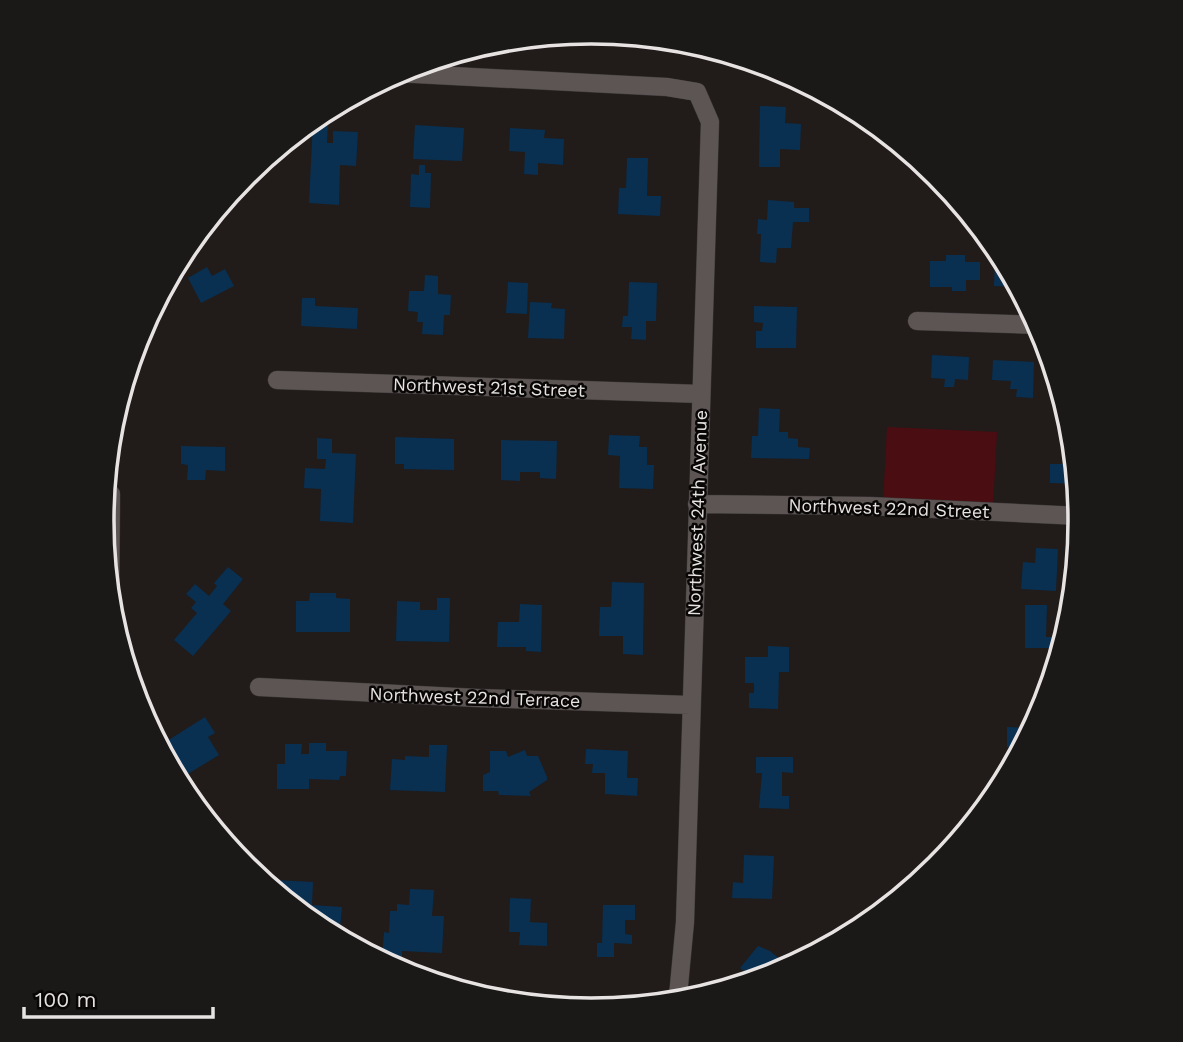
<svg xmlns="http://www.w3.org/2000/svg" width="1183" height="1042" viewBox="0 0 1183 1042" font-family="'Work Sans',sans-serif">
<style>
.green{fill:#4a0d11}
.building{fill:#093051}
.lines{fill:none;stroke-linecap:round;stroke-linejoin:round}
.minor-casing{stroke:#3b3737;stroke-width:19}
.minor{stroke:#5c5554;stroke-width:18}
.labels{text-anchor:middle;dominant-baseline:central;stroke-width:5;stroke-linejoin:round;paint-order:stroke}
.street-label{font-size:18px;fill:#e8e3e3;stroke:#090606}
.rim{fill:none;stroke:#e8e3e3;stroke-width:3.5}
</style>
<rect width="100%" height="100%" fill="#211b1a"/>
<path class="green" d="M887 427 997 432 993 508 883 502Z"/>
<path class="building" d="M755 62 779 69 782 71 772 80Z
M760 106 786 107 785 123 801 124 800 150 780 149V167H759Z
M313 122 328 123 327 143H333V131L358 132 356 166 340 165 339 205 309 203Z
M415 125 464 128 462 161 413 159Z
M510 128 545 130 544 138 564 139 563 165 538 163V175L524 174 525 152 509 151Z
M627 158H648L647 196H661L660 216 618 214 619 188H626Z
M419 165H425V173H431L430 208 410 207 411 174 419 175Z
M768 200 794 202V208H809V222H793L791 248H777L776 263 760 262 761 234H757L758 219 767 220Z
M995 254H1001L1019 287 994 286Z
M946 255H965V262H980V280H966V291H952V287H930V261H946Z
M207 267 212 276 225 269 234 286 201 303 188 278Z
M425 275 438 276V294L451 295 450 315H444L443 335 422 334 423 322H417L418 312 408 311 409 291H424Z
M508 282 528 283 527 314 506 313Z
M629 282 657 283 656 321H646V340L631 339 632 327H622L623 316H628Z
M302 298H315V306L358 308 357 329 301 326Z
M530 302 552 303 551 308 565 309 564 339 528 338Z
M754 306 797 307 796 348H756V331H762L763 323 754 322Z
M932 355 969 357 968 380 955 379 954 387H944L945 379 931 378Z
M993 360 1034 362 1033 398 1016 397 1017 389H1010L1011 381 992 380Z
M1055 372 1064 399H1054Z
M759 408 780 409 779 432H788V438L798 439V447L810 448 809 459 751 458 752 436H758Z
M609 435 640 436 639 447H647V465H654L653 489 619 488 620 456 608 455Z
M395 437 454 439V470L404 469V464H395Z
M317 438 332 439V453L356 454 353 523 320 521 321 489 304 488 305 468 325 469 326 459H317Z
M501 440 557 441 556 479 540 478V472H520V481L501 480Z
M181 446 225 447V471L206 470 205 480H187L188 465 181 464Z
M1064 454H1074L1077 484 1050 483V464H1064Z
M1036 548 1058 549 1056 591 1021 589 1023 562 1035 563Z
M228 567 243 579 223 604 231 611 193 656 174 640 197 613 191 608 196 602 186 594 195 584 209 596 217 586 214 583Z
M612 582 644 583 643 655 623 654V636H599L600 607H611Z
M310 593H336V598L350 599V632H296V601H309Z
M437 598H450L449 642 396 641 397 601 420 602V610H437Z
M520 604 542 605 541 652 526 651V647H497L498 622H519Z
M1025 605H1047L1046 637H1056V648H1025Z
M768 646 789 647V672H779L778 709 749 708V693H754V683H745V657H768Z
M205 717 215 733 208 737 219 755 178 780 169 764 178 758 167 741Z
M1007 727 1033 728 1016 761V748L1007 747Z
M309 743H326V751H347L346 776H340L339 780 309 779V789H277V764H285V744H302L301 754H309Z
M429 745H447L445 792 390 790 392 759 405 760V756L429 757Z
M586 749 628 751 627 778H638L637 796 605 794V773H592L593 764H585Z
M525 750 527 756H538L547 777V780L529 792 531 796 499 795 498 791H483V775L490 772V751H506L508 757Z
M756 757H793V773L782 772V796H789V809L759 808 762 773H756Z
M744 855 774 856 772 899 732 898 733 882 743 883Z
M275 880 313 882 312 905 342 907 340 930 319 928 274 891Z
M410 889 434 890 432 916H444L442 953 402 951V959L382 958 384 932 389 933 390 911H397V904L409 905Z
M510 898 531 899 530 922 547 923V946L519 945 520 932H509Z
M603 905H635V920H625V934L632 935V944L614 943V957H597V943H602Z
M758 946 770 951 790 967 778 973 746 983 749 975 740 968Z"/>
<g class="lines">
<defs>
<path id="minor" d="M396 73 667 87 697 92 710 122 685 922 678 996 672 1003
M917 321 1039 325
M277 380 701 394
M105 494H111L110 603
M697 504 870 506 1080 516
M259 687 477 698 690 705"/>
</defs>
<use href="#minor" class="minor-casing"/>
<use href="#minor" class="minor"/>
</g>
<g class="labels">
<g class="street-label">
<text transform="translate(489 387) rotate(2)">Northwest 21st Street</text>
<text transform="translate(889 508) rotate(2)">Northwest 22nd Street</text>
<text transform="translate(697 513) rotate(-88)">Northwest 24th Avenue</text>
<text transform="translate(475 697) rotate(2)">Northwest 22nd Terrace</text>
</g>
</g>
<path d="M0 0H1183V1042H0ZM114 521a477 477 0 1 1 954 0a477 477 0 1 1-954 0Z" fill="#1b1818" fill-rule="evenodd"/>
<path class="rim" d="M114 521a477 477 0 1 1 954 0a477 477 0 1 1-954 0Z"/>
<path d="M24 1007v10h189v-10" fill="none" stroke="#e8e3e3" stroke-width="3.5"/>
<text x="35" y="1007" font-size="21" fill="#e8e3e3" stroke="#090606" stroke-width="5" paint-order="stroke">100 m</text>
</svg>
